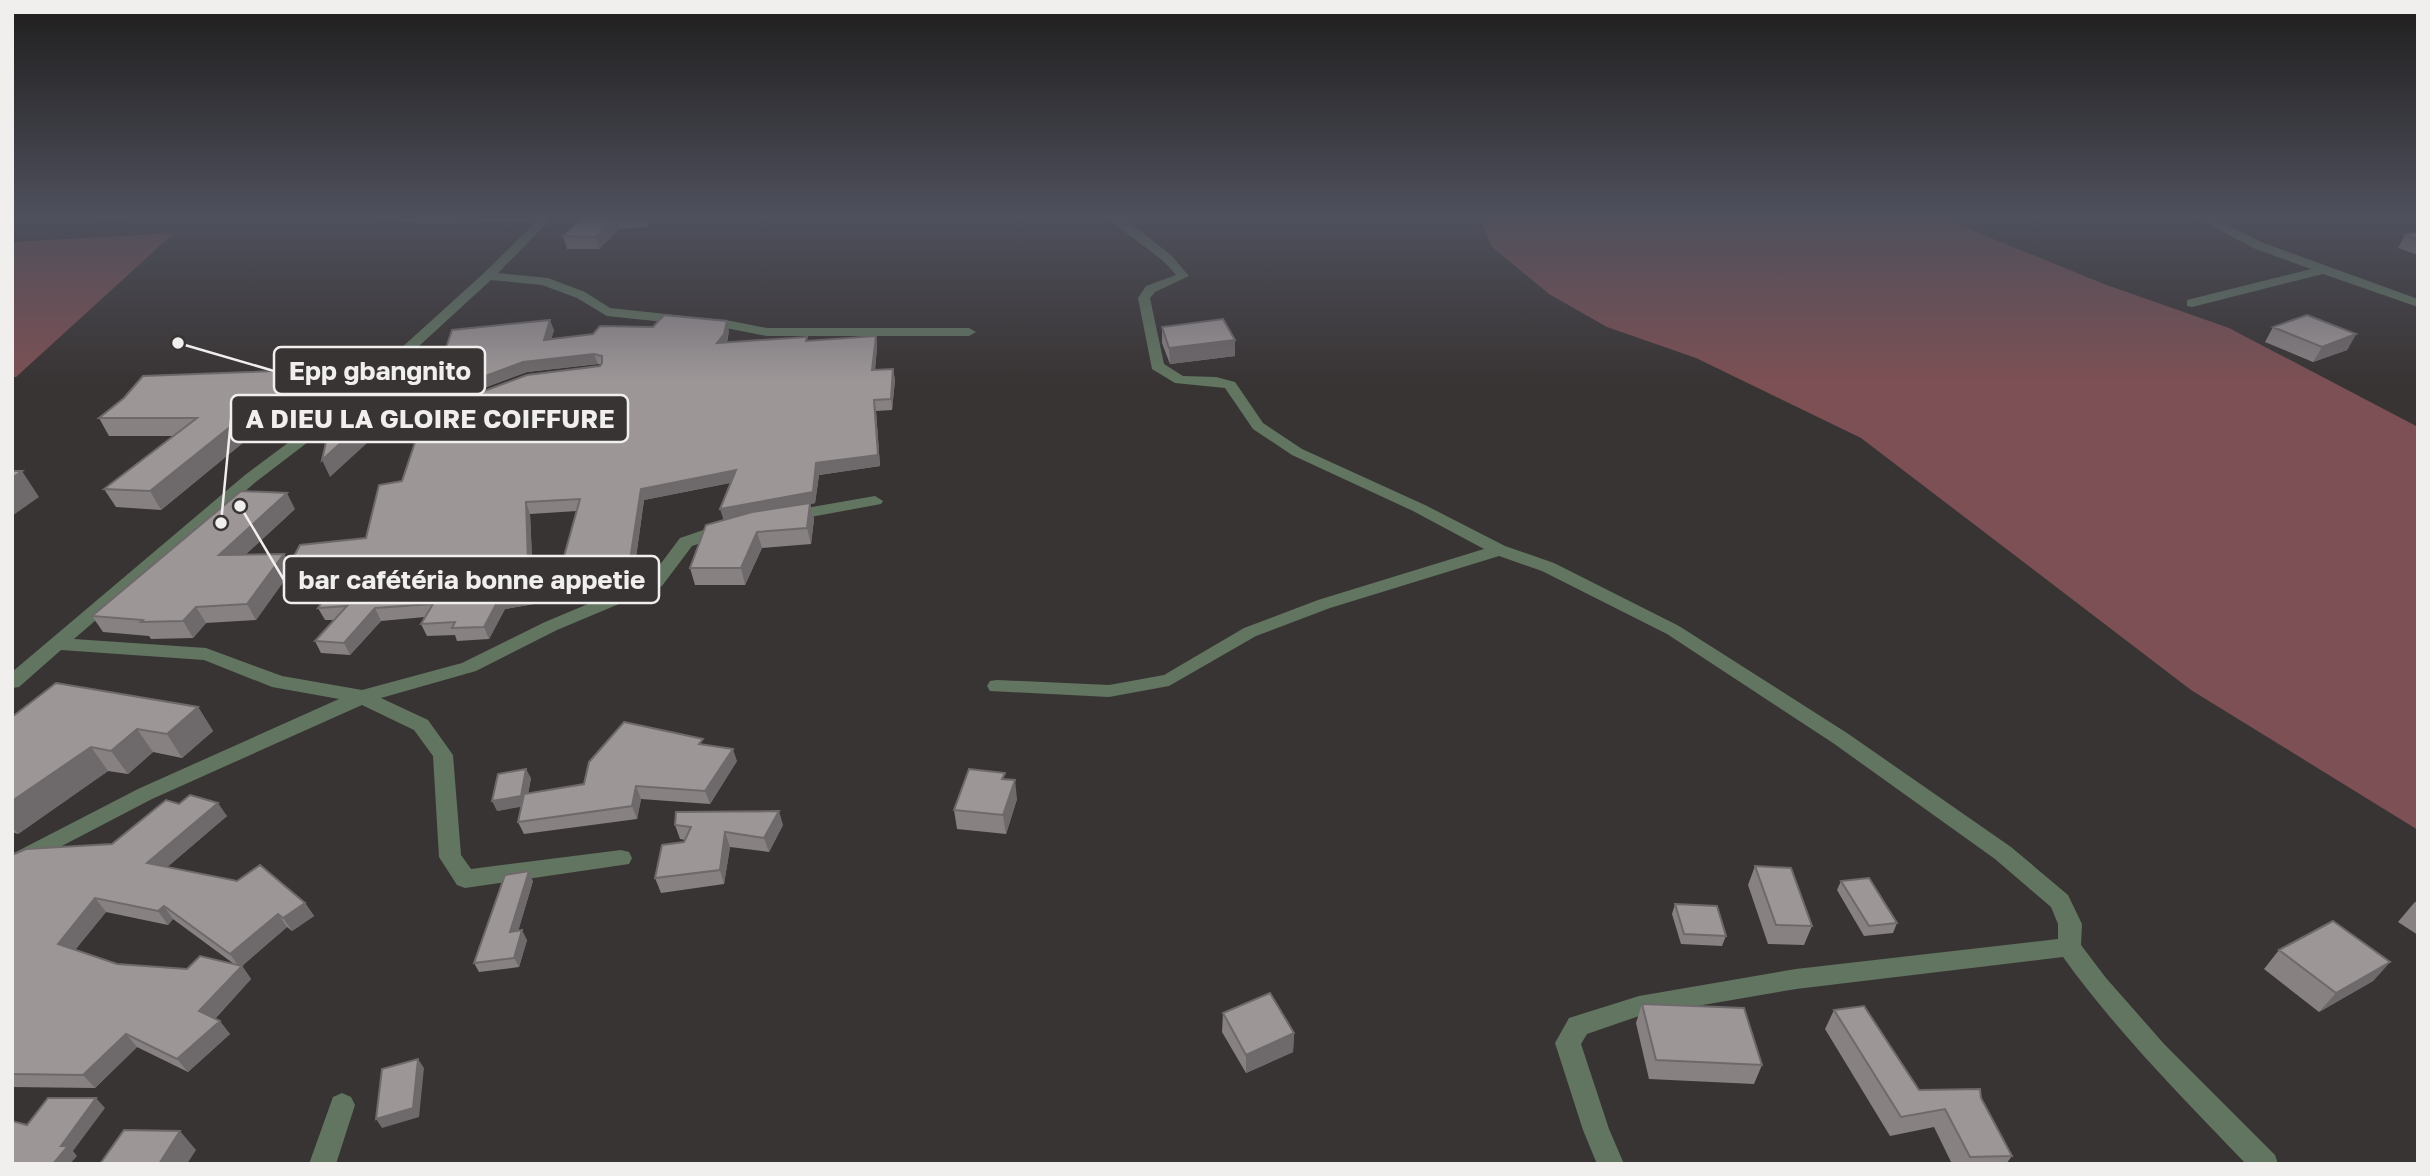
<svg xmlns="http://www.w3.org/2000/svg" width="2430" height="1176" viewBox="0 0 2430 1176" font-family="'Golos Text',sans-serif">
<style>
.green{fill:#7c5054}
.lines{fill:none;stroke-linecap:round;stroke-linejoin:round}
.street{fill:#627560;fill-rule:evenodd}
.wall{fill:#878182;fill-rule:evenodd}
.shaded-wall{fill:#6e696a}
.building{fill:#9d9697;stroke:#6e696a;stroke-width:2}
.leader{fill:none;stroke:#f1eeee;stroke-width:2.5}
.callout-dot{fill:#f1eeee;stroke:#393434;stroke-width:2.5}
.callout{fill:#393434;stroke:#f1eeee;stroke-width:2.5}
.callout-label{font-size:26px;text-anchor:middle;font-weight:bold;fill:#f1eeee}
</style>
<rect width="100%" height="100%" fill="#393434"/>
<path class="green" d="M1479 215H1935L2104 284 2229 328 2418 427V830L2191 690 1861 438 1696 358 1607 327 1549 294 1491 246Z
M174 233 16 377H12V242Z"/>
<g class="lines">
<path class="street" d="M364 215 426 218 555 215 498 273 548 278 585 292 610 308 731 321 767 328H969L976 332 969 336H767L731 329 607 316 577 298 542 285 491 280 346 413 257 481 74 639 206 648 282 676 362 690 462 663 545 622 650 578 680 538 718 525H730L732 529 730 533 692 546 662 586 557 630 476 671 381 698 428 720 453 755 461 855 471 869 621 850 629 852 632 858 629 864 465 888 457 885 439 857 433 756 414 730 362 705 152 799 12 872V854L138 789 339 699 272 687 204 660 61 650 19 687 12 688V672L245 475 336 407 484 273 537 221 426 224 370 218Z
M1107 215H1120L1172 256 1189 276 1155 292 1150 298 1164 364 1183 376 1216 377 1235 382 1263 423 1302 449 1425 505 1505 546 1554 563 1679 626 1847 733 2011 847 2068 895 2082 924 2081 945 2106 978 2165 1045 2275 1155 2278 1164H2246C2182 1097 2117 1032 2063 957L1796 989 1639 1016 1587 1034 1581 1044 1609 1129 1624 1164H1597L1583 1130 1555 1043 1569 1018 1639 996 1796 969 2058 939V924L2051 907 1995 859 1833 743 1667 634 1542 571 1499 556 1330 608 1256 636 1169 686 1109 697 990 691 987 686 990 681 997 680 1109 685 1164 675 1244 628 1318 600 1484 549 1413 511 1292 455 1253 429 1225 388 1175 383 1152 369 1138 298 1146 286 1176 275C1157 250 1127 239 1107 215Z
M2192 215H2207L2261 242 2418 299V307L2323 274 2192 307 2187 306V300L2311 269 2253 248Z
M446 403 451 404 453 407 451 410C428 416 376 430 357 413L364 409 396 413Z
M875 496 883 501 881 504 789 521 781 516 789 511Z
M342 1093 351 1097 355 1105 336 1164H309L333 1097Z"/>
</g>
<path class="wall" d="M100 215H167L166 217 102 219Z
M585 215H651L647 227 619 229 599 249H567L563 236Z
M2418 231V255L2398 248 2405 235Z
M1162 327 1235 356 1170 364 1162 343Z
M2273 327 2356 334 2347 350 2313 362 2265 342Z
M554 330 551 339 729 331 727 343 807 341 876 336 877 347 875 370 893 369 895 380 892 410 876 411 880 466 819 475 815 503 810 504 814 519 811 544 762 548 745 585H695L690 568 723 520 730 483 644 500 634 572 601 580 600 577 564 583 577 511 530 514 534 604 505 609 489 639 457 641 455 635 427 636 421 624 425 617 381 621 350 655 321 653 315 641 335 620H325L318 608 341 576 293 581 289 574 256 620 206 623 193 638 151 639 149 636 103 632 92 616 295 509 246 554H284L290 564 366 538 402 481 601 365 598 364 527 372 476 391 437 401Z
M313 388 262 437H250L161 510 116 507 104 489 173 436H109L99 418Z
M198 707 213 731 182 758 153 752 128 774 108 771 18 834 12 832V717Z
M705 745 737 761 710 804 641 799 637 819 524 834 518 822 522 806 497 811 531 778 528 793 584 784Z
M1005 779 1017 799 1006 834 957 829 954 810Z
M179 804 227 816 167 867 305 903 314 916 292 931 287 927 242 966 251 979 215 1019 230 1034 188 1072 137 1047 95 1088 12 1087V855L112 844ZM106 912 168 925 173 919 234 964 187 969 117 964 75 950Z
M675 825H783L769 852 730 847 724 884 661 893 655 878 685 840 680 839Z
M1755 866 1812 926 1804 945 1768 944 1748 885Z
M533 881 518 931 527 940 519 967 479 972 474 963Z
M1841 881 1897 923 1893 933 1864 936 1837 890Z
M2418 900V935L2398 922 2414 903Z
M1675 904 1726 936 1722 946 1681 944 1672 914Z
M2279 950 2390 962 2373 981 2319 1012 2264 969Z
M1642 1004 1762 1065 1754 1084 1649 1079 1636 1023Z
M1834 1010 1919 1090 2012 1156 2006 1164H1952L1934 1127 1890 1136 1825 1029Z
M1223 1013 1294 1033 1293 1052 1246 1073 1222 1032Z"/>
<path class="shaded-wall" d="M644 215H651L647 227Z
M616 216 619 229 599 249 595 237Z
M550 320 554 330 548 351 544 340Z
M727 321 729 331 726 345 717 343Z
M2356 334 2347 350 2313 362 2322 347Z
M876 336 877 347 874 381 872 370Z
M1235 340V356L1170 364 1169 348Z
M594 354 598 364 527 372 476 391 437 401 432 390 523 362Z
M893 369 895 380 892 410 891 399Z
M304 370 313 388 262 437 253 419Z
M874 400 876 411 880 466 819 475 815 503 810 504 814 519 811 544 807 528 724 521 720 509 816 463Z
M381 406 389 423 330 477 322 460Z
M240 419 250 437 161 510 150 491Z
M736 470 739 481 644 500 634 572 601 580 600 577 564 583 560 571 596 564 641 489Z
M22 471 39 497 12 516V478Z
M287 493 295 509 228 571 219 555Z
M526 502 530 514 534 604 505 609 489 639 484 627Z
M757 532 762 548 745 585 741 568Z
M284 554 292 568 287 569 289 574 256 620 247 604Z
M196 607 206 623 193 638 183 621Z
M375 608 381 621 350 655 344 643Z
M198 707 213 731 182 758 167 734Z
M137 729 153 752 128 774 111 751Z
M91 747 108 771 18 834 12 827V801Z
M733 749 737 761 710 804 705 791Z
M526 769 531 778 526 806 497 811 492 801Z
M1015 780 1017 799 1006 834 1003 815Z
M636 786 641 799 637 819 632 806Z
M218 803 227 816 157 876 147 863Z
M779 811 783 825 769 852 764 838Z
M725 832 730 847 724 884 720 870Z
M529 871 533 881 515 942 510 932Z
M95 898 106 912 69 957 58 944Z
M305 903 314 916 292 931 283 918Z
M164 906 173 919 168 925 158 911Z
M278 914 287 927 242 966 251 979 209 1025 199 1011 240 968 230 954Z
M522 930 527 940 519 967 514 958Z
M2390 962 2373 981 2319 1012 2336 993Z
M220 1021 230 1034 188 1072 177 1059Z
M1294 1033 1293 1052 1246 1073V1055Z
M126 1034 137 1047 95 1088 83 1075Z
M418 1059 424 1068 419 1117 382 1128 376 1119Z
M96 1098 105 1108 73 1151 77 1156 70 1164H53L61 1146Z
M180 1131 196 1150 187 1164H159Z"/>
<path class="building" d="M585 215H632L616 216 595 237 563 236Z
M2418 231V240L2405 235Z
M664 315 727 321 724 334 717 343 807 337 806 341 876 336 872 370 893 369 891 399 874 400 878 455 816 463 813 492 720 509 736 470 641 489 630 560 597 568 596 564 560 571 580 499 526 502 529 592 500 597 484 627 452 628 455 622 421 624 433 604 375 608 344 643 315 641 347 606 318 608 350 562 287 569 300 545 366 538 379 485 402 481 428 404 484 391 527 375 600 366 602 363V356L594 354 523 362 472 381 432 390 452 330 550 320 544 340 593 334 600 326 653 327Z
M2307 315 2356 334 2322 347 2273 327Z
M1223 319 1235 340 1169 348 1162 327Z
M304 370 253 419H240L150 491 104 489 197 418H99L124 398 143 376Z
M369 405 381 406 322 460 333 411Z
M12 471H22L12 478Z
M241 491 287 493 219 555 284 554 247 604 196 607 183 621 141 622 143 620 92 616Z
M810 503 807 528 757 532 741 568H690L706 525 752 512Z
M56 683 198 707 167 734 137 729 111 751 91 747 12 801V717Z
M624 722 703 739 699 744 733 749 705 791 636 786 632 806 518 822 524 794 584 784 589 762Z
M526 769 521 796 492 801 498 774Z
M969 769 1005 773 1002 779 1015 780 1003 815 954 810Z
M190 795 218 803 147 863 237 881 260 865 305 903 283 918 278 914 230 954 164 906 158 911 95 898 58 944 117 964 187 969 200 956 242 966 199 1011 220 1021 177 1059 126 1034 83 1075 12 1074V855L26 849 112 844 166 800 179 804Z
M779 811 764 838 725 832 720 870 655 878 662 845 684 842 691 827 675 825 676 812Z
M1755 866 1791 868 1812 926 1776 925Z
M529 871 510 932 522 930 514 958 474 963 505 875Z
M1869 878 1897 923 1869 926 1841 881Z
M1675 904 1717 906 1726 936 1684 934Z
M2333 921 2390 962 2336 993 2279 950Z
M1270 993 1294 1033 1246 1055 1223 1013Z
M1642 1004 1744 1008 1762 1065 1656 1060Z
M1864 1006 1919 1090 1980 1089 1981 1098 2012 1156 1970 1157 1945 1109 1901 1117 1834 1010Z
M418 1059 413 1108 376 1119 382 1069Z
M48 1098H96L61 1146H68L53 1164H12V1121L27 1125Z
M124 1130 180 1131 159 1164H100Z"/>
<linearGradient id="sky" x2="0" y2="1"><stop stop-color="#1f1d1d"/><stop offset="0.57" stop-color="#4e505c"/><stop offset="1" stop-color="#4e505c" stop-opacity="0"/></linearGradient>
<rect width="2430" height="380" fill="url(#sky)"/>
<path class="leader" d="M178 343L274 371M221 523L231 419M240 506L284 580"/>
<g class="callout-dot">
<circle cx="178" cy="343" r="7"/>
<circle cx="221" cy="523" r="7"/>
<circle cx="240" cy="506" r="7"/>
</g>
<g class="callout">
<rect x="274" y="347" width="211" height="47" rx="7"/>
<rect x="231" y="395" width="397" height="47" rx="7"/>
<rect x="284" y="556" width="375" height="47" rx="7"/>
</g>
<g class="callout-label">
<text x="380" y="380">Epp gbangnito</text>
<text x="430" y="428">A DIEU LA GLOIRE COIFFURE</text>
<text x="472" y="589">bar cafétéria bonne appetie</text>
</g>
<rect width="2430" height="1176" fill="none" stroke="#f1eeee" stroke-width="28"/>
</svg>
